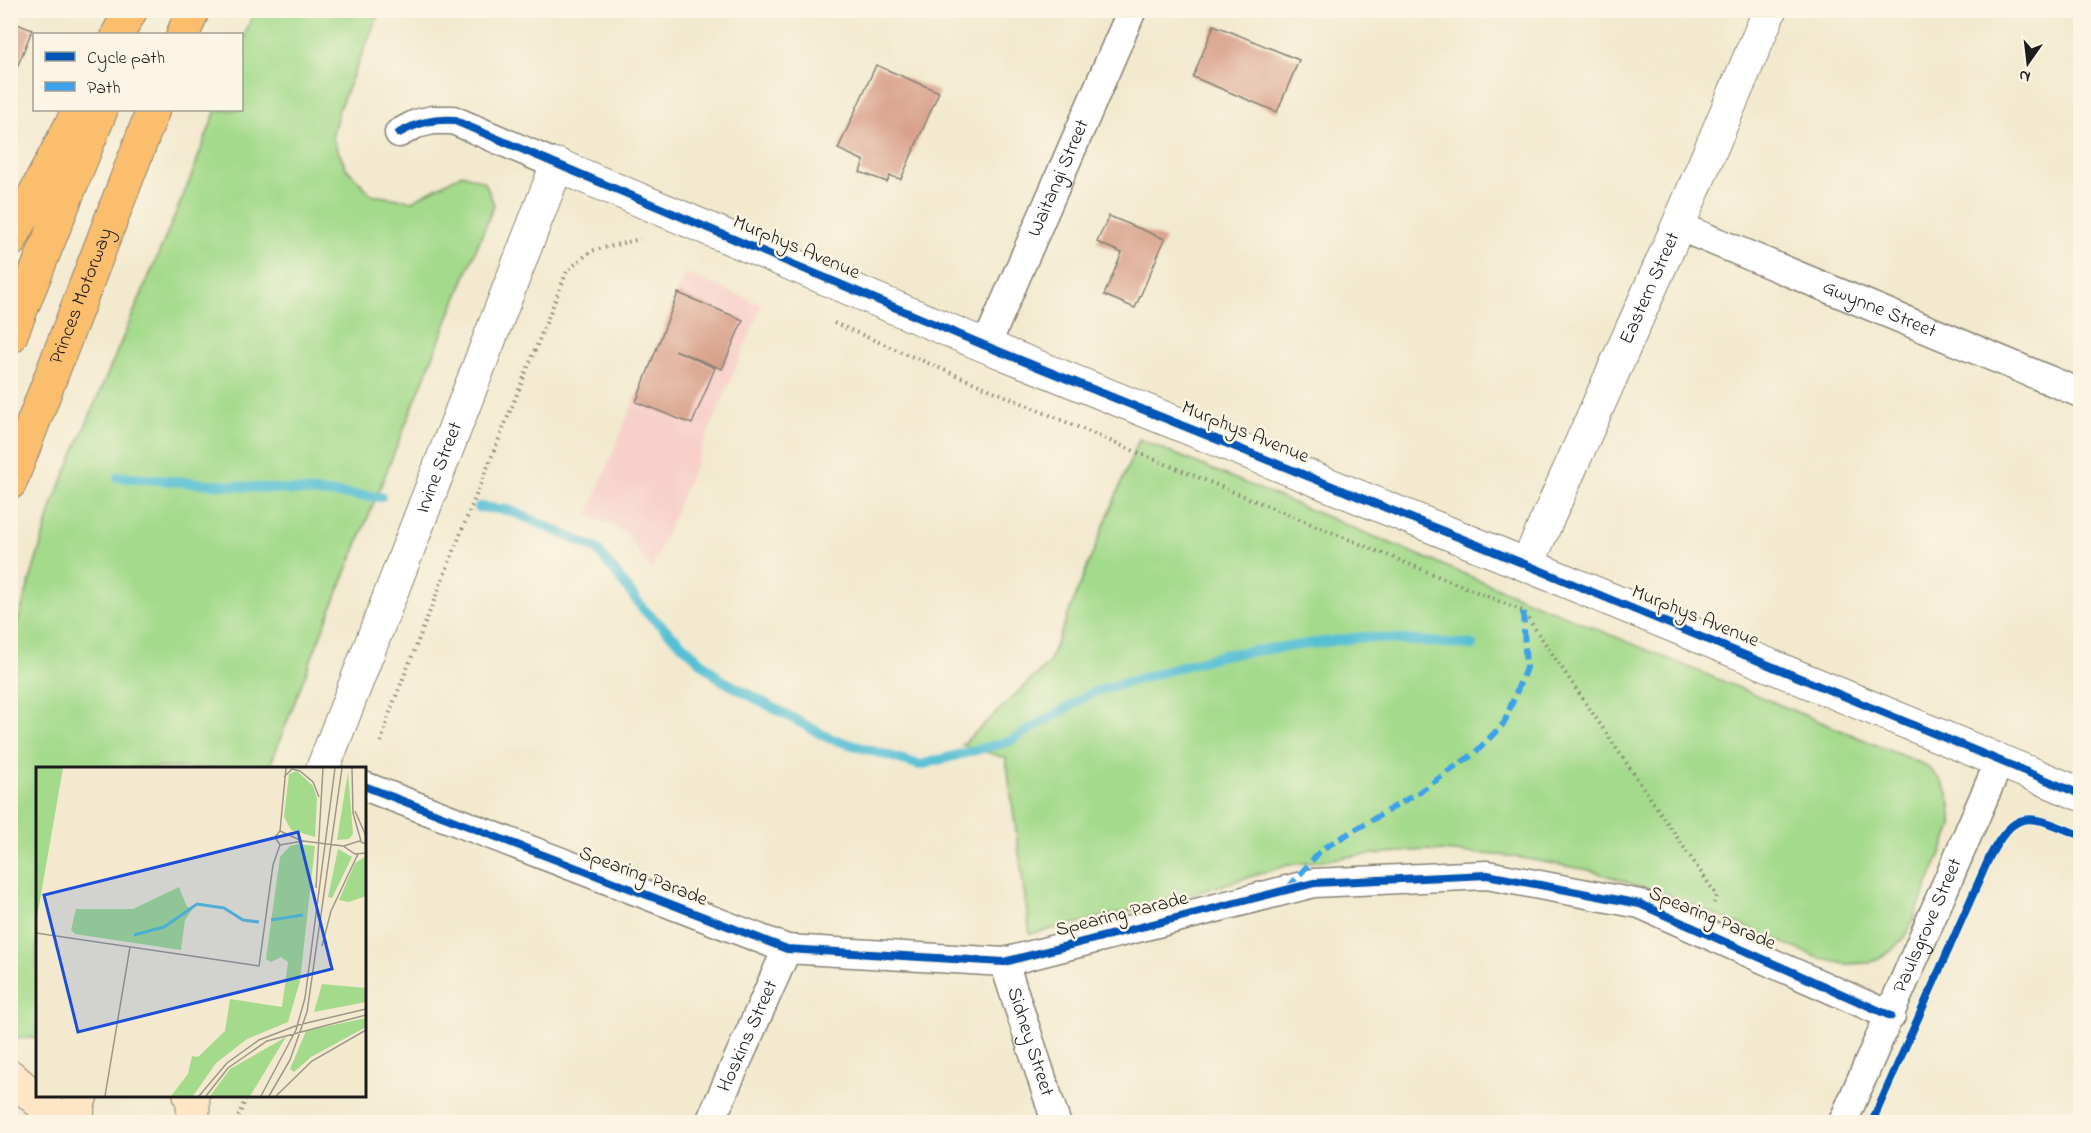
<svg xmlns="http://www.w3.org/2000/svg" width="2091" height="1133" viewBox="0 0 2091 1133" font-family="'Indie Flower',sans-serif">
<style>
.built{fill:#f7d0ca}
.green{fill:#a4da8c;stroke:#607b54;stroke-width:1.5}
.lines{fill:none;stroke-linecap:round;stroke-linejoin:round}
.stream{stroke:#57bfd4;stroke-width:10}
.building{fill:#d89f89}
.minor-casing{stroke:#878275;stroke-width:31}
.tertiary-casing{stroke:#878275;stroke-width:35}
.secondary-casing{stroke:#878275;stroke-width:35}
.motorway-casing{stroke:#878275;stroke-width:35}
.path{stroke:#878275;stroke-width:4;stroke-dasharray:1.5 4.5;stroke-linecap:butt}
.minor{stroke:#fff;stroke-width:28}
.tertiary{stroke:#fff;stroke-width:33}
.secondary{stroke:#fde5c5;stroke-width:33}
.motorway{stroke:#fabe6d;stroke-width:33}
.quiet{stroke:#3da2ea;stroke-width:6;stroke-dasharray:12 6;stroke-linecap:butt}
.cycleway-casing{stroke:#fcf5e5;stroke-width:11}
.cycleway{stroke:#0057b8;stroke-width:8}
.labels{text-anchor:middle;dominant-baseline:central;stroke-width:5;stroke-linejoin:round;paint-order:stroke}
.street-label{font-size:20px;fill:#1c1c1c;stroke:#fcf5e5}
.inset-river{fill:none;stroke:#57bfd4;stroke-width:3}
.inset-road{fill:none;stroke:#9c9787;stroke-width:1.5}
.view{fill:#1d4ed8;fill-opacity:0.15;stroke:#1d4ed8;stroke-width:3}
.inset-edge{fill:none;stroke:#1c1c1c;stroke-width:3}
</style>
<rect width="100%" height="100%" fill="#fcf5e5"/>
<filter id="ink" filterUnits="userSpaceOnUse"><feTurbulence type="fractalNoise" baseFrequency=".0167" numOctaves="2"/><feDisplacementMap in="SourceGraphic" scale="12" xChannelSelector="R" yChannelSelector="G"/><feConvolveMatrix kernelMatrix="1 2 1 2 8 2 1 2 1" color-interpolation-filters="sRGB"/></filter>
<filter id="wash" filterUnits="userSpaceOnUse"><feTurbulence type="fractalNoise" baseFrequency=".008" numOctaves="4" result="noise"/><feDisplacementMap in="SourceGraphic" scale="24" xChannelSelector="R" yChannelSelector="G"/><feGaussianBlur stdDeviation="1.35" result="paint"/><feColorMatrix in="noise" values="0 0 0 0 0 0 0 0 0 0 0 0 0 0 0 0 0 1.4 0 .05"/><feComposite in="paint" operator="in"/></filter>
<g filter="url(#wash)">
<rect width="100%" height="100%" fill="#f2e9ce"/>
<path class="built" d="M685 273 762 305 651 570 626 532 588 515Z"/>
<path class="green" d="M254 11H380L339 109 332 137 346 168 372 195 412 201 462 174 485 182 494 205 323 629 269 768H38L37 1038H20L10 1034 11 644 54 500 189 182 216 110H242V43Z
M1139 439 1927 766C1948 786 1953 798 1952 827L1907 934 1891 951 1870 963 1845 964 1819 958 1671 896 1589 870 1510 856 1426 850 1361 855 1289 865 1156 905 1030 934 1006 758 962 745 1048 664Z"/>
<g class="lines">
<path class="stream" d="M118 477 381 497
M479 507 509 510 597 549 644 610 720 679 829 738 920 765 1010 741 1094 692 1222 655 1364 637 1472 645"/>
</g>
<g id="blocks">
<path class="building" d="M10 21 32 30 11 83H10Z
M1214 25 1299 60 1277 112 1193 77Z
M876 65 939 92 901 179 890 176 887 182 860 172 864 161 838 149Z
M1109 216 1165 239 1135 308 1104 295 1122 253 1097 242Z
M678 293 743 320 722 369 675 350 715 368 692 424 636 402Z"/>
</g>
</g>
<g filter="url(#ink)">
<use href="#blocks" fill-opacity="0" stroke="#878275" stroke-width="1.5"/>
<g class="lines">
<defs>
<g id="minor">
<path d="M399 133 416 124 433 120H453L557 165"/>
<path id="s1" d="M1678 226 2080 393"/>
<path id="s2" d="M986 346 1132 10"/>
<path d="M364 786 787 949 1004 962 1314 883 1487 875 1640 904 1891 1016"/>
<path id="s3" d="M1004 962 1056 1122"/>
<path id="s4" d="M710 1122 787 949"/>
<path id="s5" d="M1843 1122 2000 760"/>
</g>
<g id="tertiary">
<path id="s6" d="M1527 565 1678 226 1770 10"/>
<path id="s7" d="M323 768 557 165 986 346 1527 565 2080 794"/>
</g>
<path id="secondary" d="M10 1076 62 1122
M190 1096 193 1102V1122
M77 1122 78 1104 81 1096"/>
<g id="motorway">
<path d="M118 34 131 10"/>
<path d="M183 34 193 10"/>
<path d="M10 241 79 110"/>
<path d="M10 337 101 110"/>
<path id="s8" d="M10 483 153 110"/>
</g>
</defs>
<use href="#minor" class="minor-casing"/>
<use href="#tertiary" class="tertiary-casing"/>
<use href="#secondary" class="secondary-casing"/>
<use href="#motorway" class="motorway-casing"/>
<path class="path" d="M834 323 1134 451 1523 611 1717 896 1714 903
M381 742 391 709 464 525 567 271 591 251 640 239
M236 1122 247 1096"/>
<use href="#minor" class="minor"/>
<use href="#tertiary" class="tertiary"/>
<use href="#secondary" class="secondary"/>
<use href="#motorway" class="motorway"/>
<path class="quiet" d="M1288 888 1322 849 1418 793 1475 753 1504 723 1526 668 1523 611"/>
<defs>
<path id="cycleway" d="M399 133C417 123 432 119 453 120L986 346 1527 565 2080 794
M364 786 787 949 1004 962 1314 883 1487 875 1640 904 1891 1016
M1872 1122 1990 856C2018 804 2032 817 2080 835"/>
</defs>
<use href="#cycleway" class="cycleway-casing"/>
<use href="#cycleway" class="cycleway"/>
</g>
</g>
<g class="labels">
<g class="street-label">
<text stroke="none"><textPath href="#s2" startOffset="183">Waitangi Street</textPath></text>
<text transform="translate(796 248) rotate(23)">Murphys Avenue</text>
<text stroke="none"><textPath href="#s6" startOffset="303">Eastern Street</textPath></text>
<text stroke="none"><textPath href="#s8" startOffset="200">Princes Motorway</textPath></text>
<text stroke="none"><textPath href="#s1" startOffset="218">Gwynne Street</textPath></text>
<text transform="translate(1245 433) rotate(22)">Murphys Avenue</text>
<text stroke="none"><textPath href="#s7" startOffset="322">Irvine Street</textPath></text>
<text transform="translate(1695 617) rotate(22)">Murphys Avenue</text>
<text transform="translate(643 877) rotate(21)">Spearing Parade</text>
<text transform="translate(1122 915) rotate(-14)">Spearing Parade</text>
<text transform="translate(1712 919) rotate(23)">Spearing Parade</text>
<text stroke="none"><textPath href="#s5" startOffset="214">Paulsgrove Street</textPath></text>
<text stroke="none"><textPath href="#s4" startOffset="94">Hoskins Street</textPath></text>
<text stroke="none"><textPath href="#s3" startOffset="84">Sidney Street</textPath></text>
</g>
</g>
<g transform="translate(36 767)">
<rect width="330" height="330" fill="#f2e9ce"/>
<path d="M0 1H27L0 156ZM261 4 277 19 281 31 279 70 255 63 248 50 253 7ZM312 5 317 67 313 72 301 73ZM262 77 279 79 264 214 252 255 211 272 180 296 157 329H135L152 307 156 289 162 290 189 264 194 232 246 240 252 195 245 190 235 195 230 192 244 90 254 79ZM302 82 316 90 296 131 292 130ZM330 89V129L313 135 303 133 319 96ZM143 120 151 140 157 141 149 153 145 183 39 167 35 163 40 142H97ZM286 217 330 221V235L278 245ZM330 251V260L275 290 258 305 254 302 270 264ZM250 270 214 329H174L194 302Z" fill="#a4da8c"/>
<path class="inset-river" d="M235 153 267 148M98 168 128 160 161 137 188 141 207 153 223 155"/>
<path class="inset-road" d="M316 1 317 46 325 74M248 10 256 2 264 4 277 15 283 30M319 44 330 69M244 64 239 70 244 78 267 74 307 79 319 87 330 86M244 64 250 1M244 64 264 73M308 79 323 74 330 77M280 121 287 1M0 166 223 199 237 98 244 78M286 179 295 144 322 87M69 329 94 180M163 329 191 296 223 273 262 258 330 242M170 329 192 301 231 274 330 248M225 329 260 263 269 231 299 1M233 329 254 293 271 245 306 1M240 329 276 294 330 263"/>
<path class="view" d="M262 65 296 202 42 265 8 128Z"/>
<rect width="330" height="330" class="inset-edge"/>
</g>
<rect width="2091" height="1133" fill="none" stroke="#fcf5e5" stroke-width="36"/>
<rect x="33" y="33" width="210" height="78" fill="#fcf5e5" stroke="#a29e95" stroke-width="1.5"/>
<rect x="45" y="52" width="30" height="9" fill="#0057b8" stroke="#a29e95" stroke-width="1.5"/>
<text x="87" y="63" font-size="18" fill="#1c1c1c">Cycle path</text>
<rect x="45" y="82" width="30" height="9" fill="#3da2ea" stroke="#a29e95" stroke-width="1.5"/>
<text x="87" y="93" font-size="18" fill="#1c1c1c">Path</text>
<g transform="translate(2028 63) rotate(194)" stroke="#fcf5e5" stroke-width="4.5" paint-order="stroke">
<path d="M0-4.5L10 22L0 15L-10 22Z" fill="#1c1c1c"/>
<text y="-9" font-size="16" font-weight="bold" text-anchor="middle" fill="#1c1c1c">N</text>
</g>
</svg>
